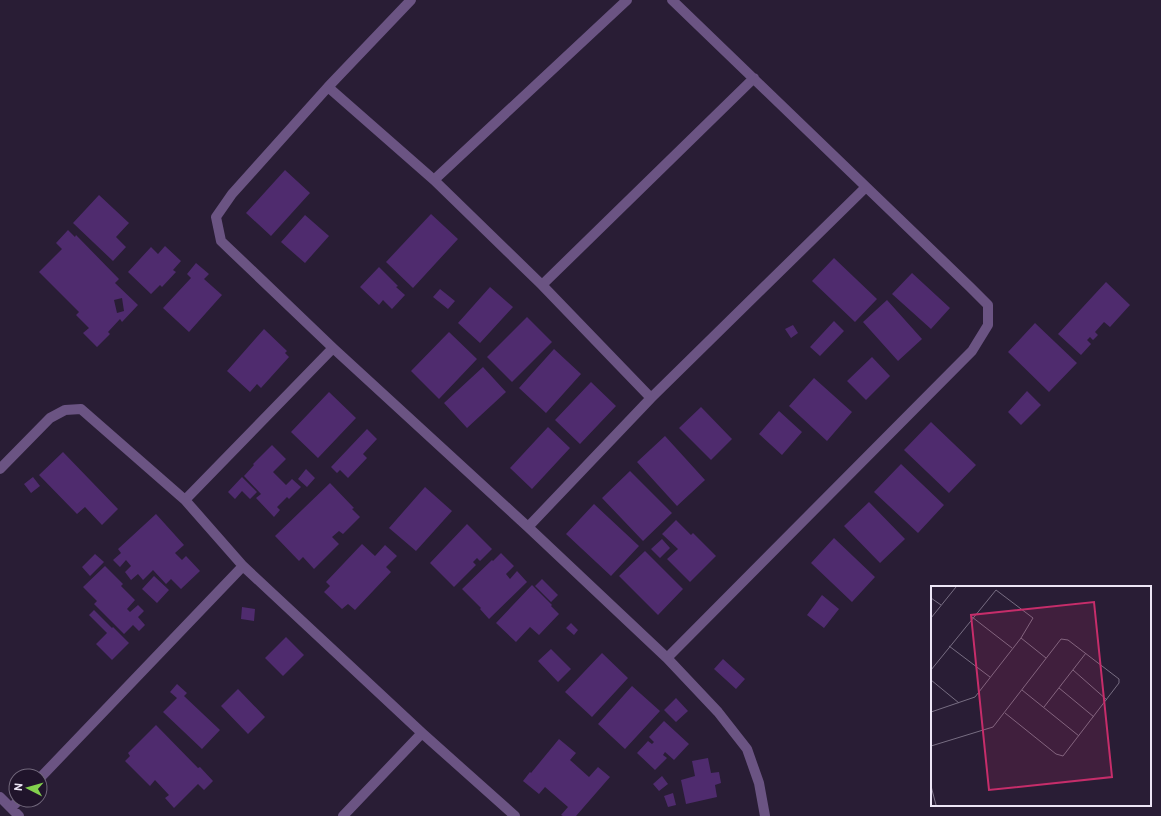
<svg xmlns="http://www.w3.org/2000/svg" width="1161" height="816" viewBox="0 0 1161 816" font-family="Roboto,sans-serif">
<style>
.building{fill:#4f2b6e;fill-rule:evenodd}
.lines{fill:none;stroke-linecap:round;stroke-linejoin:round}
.minor{stroke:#6b5483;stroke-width:10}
.inset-road{fill:none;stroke:#776d82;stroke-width:1}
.view{fill:#c62d6a;fill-opacity:0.15;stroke:#c62d6a;stroke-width:2}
.inset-edge{fill:none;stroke:#ede6f6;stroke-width:2}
</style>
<rect width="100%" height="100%" fill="#291d35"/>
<path class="building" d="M285 170 310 193 271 236 246 213Z
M99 195 129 223 116 237 126 247 113 261 73 223Z
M431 214 458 239 413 288 386 262Z
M305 215 329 236 305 263 281 242Z
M68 230 75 237 76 235 119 279 115 283 138 305 122 322 120 319 108 332 110 334 97 347 83 333 89 328 76 315 79 312 39 272 62 249 56 243ZM122 298 124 311 117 313 114 300Z
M165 246 181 261 173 270 176 272 162 287 160 285 151 294 128 272 151 247 158 254Z
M834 258 877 299 855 322 812 281Z
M196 263 209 274 204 279 222 295 189 332 163 308 191 278 187 274Z
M379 267 398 286 396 287 405 295 392 309 383 300 379 305 360 287Z
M912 273 950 308 931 329 892 294Z
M1106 282 1130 305 1110 327 1104 322 1095 332 1098 335 1093 340 1090 337 1087 340 1091 344 1081 355 1058 334Z
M490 287 513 307 480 343 458 323Z
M440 289 455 301 448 309 433 297Z
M887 300 922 339 898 361 863 322Z
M527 317 552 342 512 382 487 357Z
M834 321 844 331 820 356 810 347Z
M1035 323 1077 363 1049 392 1008 352Z
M793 325 798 333 791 338 785 329Z
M264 329 287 351 285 353 289 357 261 388 257 384 250 392 227 371Z
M449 332 477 359 439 399 411 371Z
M554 349 581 374 546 413 519 388Z
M872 357 890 376 866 400 847 381Z
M483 367 506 392 467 428 444 403Z
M814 378 852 412 827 441 789 406Z
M591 382 616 406 580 444 555 420Z
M1027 391 1041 405 1021 425 1008 412Z
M329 392 356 418 318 458 291 432Z
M701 407 732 439 711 460 679 428Z
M779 411 802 432 782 455 759 434Z
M931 422 976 465 949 493 904 450Z
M548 427 570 448 532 489 510 468Z
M367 429 377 439 363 454 367 458 348 478 340 470 337 473 331 467Z
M665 436 705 480 677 506 637 462Z
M272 445 286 459 273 472 286 485 292 479 301 487 289 499 287 497 277 507 280 510 274 517 256 498 261 494 244 476 254 465 253 464Z
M63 452 118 509 102 525 85 507 77 514 39 475Z
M901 464 944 505 918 533 874 492Z
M306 469 315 478 307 487 298 479Z
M630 471 672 513 643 541 602 498Z
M33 477 40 486 31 493 24 484Z
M242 477 257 492 250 499 242 491 235 499 228 492Z
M330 483 354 508 352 509 360 517 343 534 339 531 332 537 339 544 314 569 303 557 299 561 275 536Z
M425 487 452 511 416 551 389 528Z
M869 502 905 539 880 563 844 526Z
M594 504 639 546 611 576 566 534Z
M156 514 184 545 175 553 182 560 186 556 200 571 181 589 171 579 166 584 153 570 143 580 138 574 131 580 125 572 131 566 126 560 120 567 113 560 121 553 118 549Z
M676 520 691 535 693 533 716 556 690 582 667 559 678 549 662 534Z
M467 524 492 549 480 561 477 558 473 562 476 565 454 587 430 563Z
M834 538 875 577 852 602 811 563Z
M662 539 670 548 660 558 651 549Z
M362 544 375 556 385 545 397 556 386 567 391 572 355 610 348 604 342 609 324 592 330 586 326 582Z
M645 551 683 589 658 615 619 576Z
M501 553 514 566 506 574 510 579 517 571 527 582 489 619 480 609 481 608 462 589 492 560 493 561Z
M95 554 104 562 90 576 82 567Z
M105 566 123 584 121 586 135 600 127 609 130 612 138 605 144 611 138 617 145 625 139 631 133 625 124 634 94 604 97 601 83 587Z
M154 576 169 590 157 603 142 589Z
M542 579 558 595 551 602 535 586Z
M532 585 552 605 551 606 559 614 539 635 530 627 516 642 496 623Z
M822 595 839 609 824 628 807 615Z
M242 607 255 609 254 621 241 619Z
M94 610 112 628 113 627 129 643 112 660 96 644 107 633 89 615Z
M571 623 578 630 574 635 566 628Z
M286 637 304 655 283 676 265 658Z
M551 649 571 669 558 682 538 661Z
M602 653 628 678 592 717 565 692Z
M723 659 745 679 736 689 714 669Z
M177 684 187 693 184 696 220 730 202 749 163 712 177 698 170 692Z
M632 686 660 711 625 749 598 724Z
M238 689 265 717 248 734 221 706Z
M676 698 688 711 676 722 664 710Z
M664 721 689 744 674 760 665 752 663 755 667 758 655 770 637 753 648 741 652 744 654 742 649 737Z
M156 725 198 768 200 767 213 781 204 790 198 784 174 808 165 798 169 795 155 780 150 786 125 761 130 756 128 753Z
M559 739 576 753 570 760 589 777 598 767 610 777 576 816H563L561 815 568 807 545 787 539 794 523 781 530 772 531 773Z
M708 758 711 773 719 772 721 783 715 785 717 797 686 804 681 780 695 776 692 761Z
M662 776 668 784 659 791 653 784Z
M673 793 676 805 668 807 664 796Z"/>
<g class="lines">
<path class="minor" d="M411 0 328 87 232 194 216 217 221 241 333 348 528 527 667 658 718 712 747 749 759 783 765 816
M328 87 434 180 542 285 651 398
M434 180 627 0
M542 285 754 78
M333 348 185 500 243 566 422 733 515 816
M0 469 50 418 65 410 81 409 185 500
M528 527 651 398 866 187
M667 658 972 351 988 325V305L970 287 672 0
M40 778 243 566
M0 797 19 816
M11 808 19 800
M343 816 422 733"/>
</g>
<g transform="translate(931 586)">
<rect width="220" height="220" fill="#291d35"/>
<path class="inset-road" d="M0 12 10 19M41 31 81 62M0 32 25 1M18 60 59 91M0 84 65 4 102 32 90 52M142 84 176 114M0 94 28 117M128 102 163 131M91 104 148 150M113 121 155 67M0 126 44 111 90 52 115 72M0 160 62 141 130 53 137 54 188 93V97L132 170 125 168 74 127M0 200 5 219"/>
<path class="view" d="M163 16 181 191 58 204 40 29Z"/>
<rect width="220" height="220" class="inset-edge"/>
</g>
<g transform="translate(28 788) rotate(276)"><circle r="19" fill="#20142b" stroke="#72687c"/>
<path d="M0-3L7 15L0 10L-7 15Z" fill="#83d04e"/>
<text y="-6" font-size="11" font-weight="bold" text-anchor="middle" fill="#ede6f6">N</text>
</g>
</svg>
